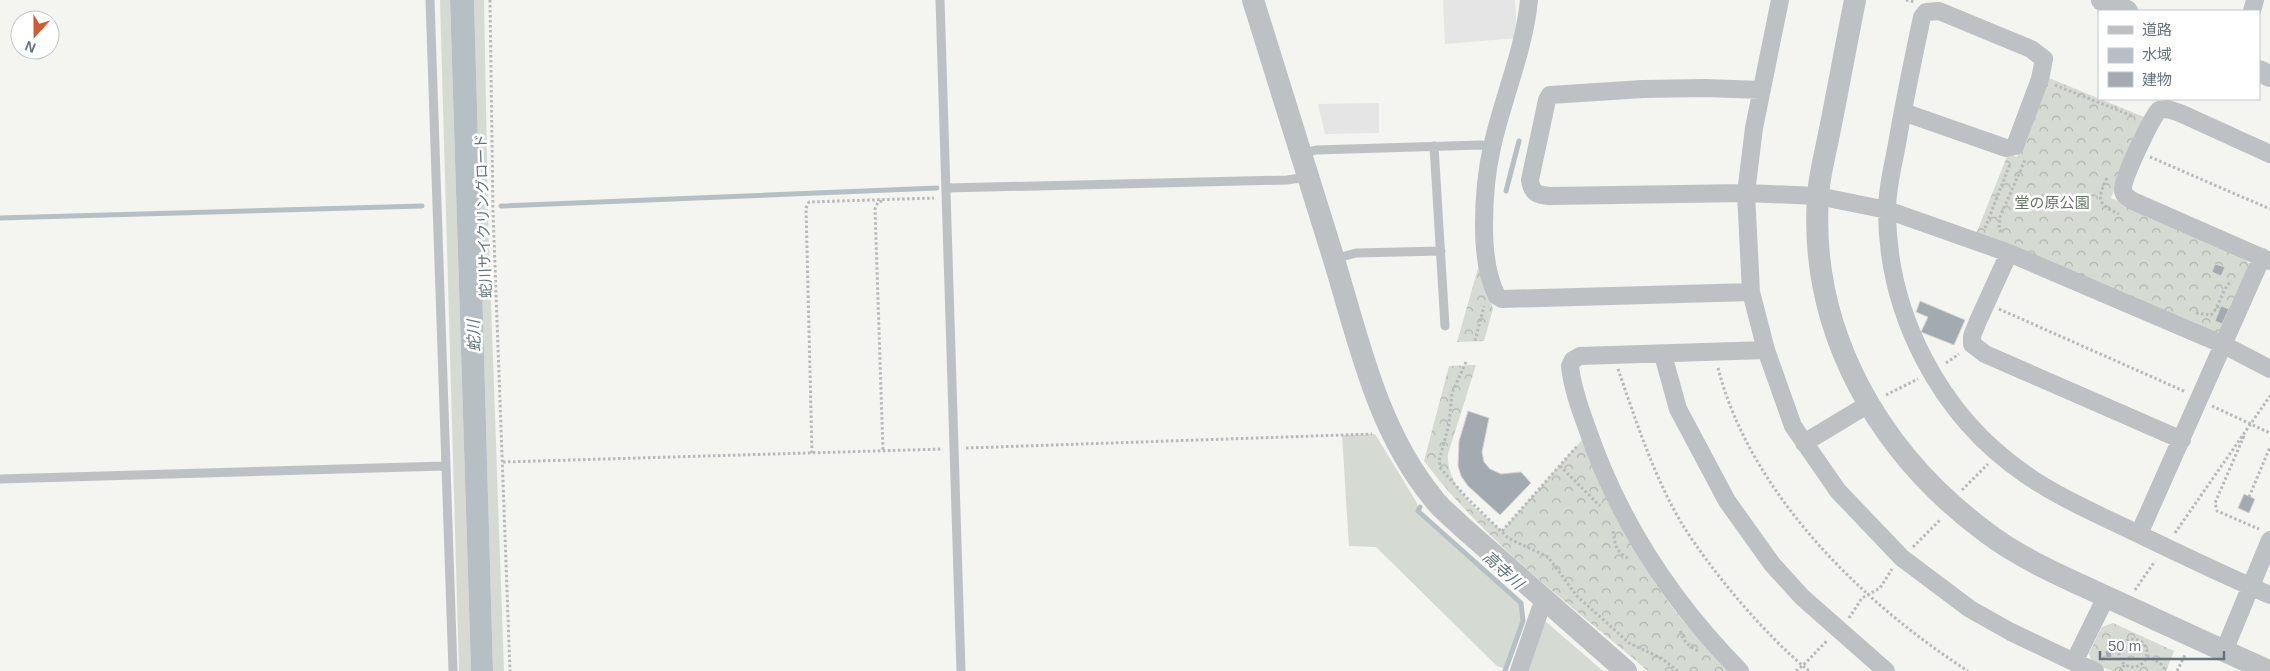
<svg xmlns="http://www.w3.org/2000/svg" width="2270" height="671" viewBox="0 0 2270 671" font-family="Arial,'Noto Sans JP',sans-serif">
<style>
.built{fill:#e4e5e4}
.grass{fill:#d5dad2}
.forest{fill:url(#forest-crowns)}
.water{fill:#b6c0c4}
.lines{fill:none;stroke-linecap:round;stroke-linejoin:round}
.stream{stroke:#b6c0c4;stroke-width:5}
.building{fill:#a4abb0;stroke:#d5d5d3}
.path{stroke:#b7babc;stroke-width:3;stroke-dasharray:2.5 2.5;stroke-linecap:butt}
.service{stroke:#bdc1c4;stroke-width:9}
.minor{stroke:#bdc1c4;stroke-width:18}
.tertiary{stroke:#bdc1c4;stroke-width:22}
.labels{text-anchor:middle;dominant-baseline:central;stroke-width:5;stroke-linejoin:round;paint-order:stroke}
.park-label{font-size:15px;fill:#677664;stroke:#fff}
.street-label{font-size:15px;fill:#66737e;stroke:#fff}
.water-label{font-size:16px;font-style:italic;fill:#61747b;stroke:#fff}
</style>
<defs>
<pattern id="forest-crowns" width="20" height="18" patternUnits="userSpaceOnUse" patternTransform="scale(1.25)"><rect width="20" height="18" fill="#d5dad2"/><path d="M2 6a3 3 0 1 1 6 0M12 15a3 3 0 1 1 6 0" fill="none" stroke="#b1b5b0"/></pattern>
</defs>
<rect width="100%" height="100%" fill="#f4f4f0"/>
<path class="built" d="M1443 0H1515L1517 38 1445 44Z
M1379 103V133L1325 134 1318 104Z"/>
<path class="grass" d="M440 0H450L471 671H459Z
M474 0H484L488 217 504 671H493Z
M1375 434 1417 503 1418 511 1521 603 1523 621 1506 669 1497 666 1376 547 1349 546 1342 435Z
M1545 621 1603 671H1528Z"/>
<path class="forest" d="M2049 78 2144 117 2111 198 2245 259 2250 264 2221 332 2213 334 1976 234 2008 154 2017 157Z
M1479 265 1493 309 1484 341 1457 342Z
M1476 365 1448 454C1446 488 1478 510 1502 531L1582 440C1605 501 1642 570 1683 621 1698 638 1715 654 1731 671H1648C1573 607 1483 540 1424 461L1449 366Z
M2113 623 2174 651 2166 671H2112L2092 663 2089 653 2102 627Z"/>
<path class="water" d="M450 0H474L493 671H471Z"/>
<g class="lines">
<path class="stream" d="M1506 191 1519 141
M501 206 937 188
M0 218 422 206
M1420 507 1418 511 1521 603 1523 621 1505 671"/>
</g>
<path class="building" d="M2215 264 2225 267 2221 276 2212 272Z
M1920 301 1965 320 1954 345 1921 332 1928 317 1916 312Z
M2221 306 2229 309 2222 324 2215 321Z
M1468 411 1489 418 1482 452 1484 462 1490 469 1501 474 1521 472 1531 483 1500 515 1468 486 1461 476 1458 466 1459 441Z
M2244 494 2255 499 2249 513 2238 508Z
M2111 650 2112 657 2106 658 2105 651Z"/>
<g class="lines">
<path class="path" d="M490 0 493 212 510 671
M1906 0 1915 2
M2055 85 2135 117
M2150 157 2270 209
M2107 178C2097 199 2097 204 2119 214
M882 201 878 202 875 209 883 451
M1985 228 2010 164
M2001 232 1999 229 2000 217 2025 160
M1999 309 2186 392
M2196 313 2211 315C2221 305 2221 289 2232 281
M1475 341 1484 306
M1466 362 1452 393 1449 424 1439 461 1441 469 1466 497 1508 538 1548 557 1577 596 1629 643 1661 658 1678 671
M1946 363 1959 354
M1718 368C1750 493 1862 603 1968 671
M1618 369C1636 421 1654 477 1682 524 1712 572 1765 635 1809 671
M1886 395 1918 379
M2212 406 2270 433
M2244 436 2215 503 2217 511 2259 529
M966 448 1372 434
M812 453 806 208 809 202 934 198
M503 462 943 449
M1560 466 1600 506
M1962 490 1988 464
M2249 497 2270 447
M1502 531 1578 445
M1613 531C1615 545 1616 553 1630 559
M2175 533 2270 396
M1913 547 1940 520
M2135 590 2155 561
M1849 618 1862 598 1880 588 1892 569
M1680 631 1686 643 1699 652
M2119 653a14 14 0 1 1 28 0a14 14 0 1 1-28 0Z
M2147 656 2160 663 2166 671
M1796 671C1808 662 1816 651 1827 641
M2120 671 2125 664
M2177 671 2186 653"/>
<path class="service" d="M430 0 453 671
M940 0 961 671
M1434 146 1445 326
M1301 154 1316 150 1481 145 1492 147
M947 188 1287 180 1308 177
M1334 259 1356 253 1441 251
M0 479 445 466"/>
<path class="minor" d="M1529 0C1524 51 1503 97 1492 147 1486 173 1484 200 1484 226 1484 250 1486 275 1497 296L1502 299 1751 292
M1780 0 1754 128 1746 193 1751 292 1766 350 1793 426 1838 491 1902 558 1970 609 2011 632 2074 662
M2252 11 2255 0
M1762 90 1705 88 1643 89 1550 95 1547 100 1530 180C1532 194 1538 195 1550 196L1746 193 1818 196 1887 210 2009 253 2224 345 2270 369
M1903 112 2006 148 2015 146 2040 79 2044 59 2031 49 1939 11 1926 12 1922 17C1913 60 1904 102 1897 144 1893 166 1887 188 1887 210 1887 313 1939 415 2025 474 2058 497 2095 513 2132 531 2178 553 2223 575 2270 595
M2270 154 2180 113 2168 109 2159 110C2151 119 2122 179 2123 190 2123 196 2129 198 2133 201L2270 261
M2009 253 1978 321 1972 336V344L1985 354 2182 440
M1663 355 1678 409 1727 501 1772 564 1802 597 1886 671
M1804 443 1867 405
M2139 534 2262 257
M2224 651 2270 540
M1519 671 1540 610 1546 602
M1740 671C1671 601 1619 522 1587 428 1580 409 1572 387 1570 366L1573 360 1580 356 1766 350
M2095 671 2074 662 2106 597"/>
<path class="tertiary" d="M1253 0C1279 83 1305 167 1331 250 1358 336 1375 427 1433 498 1440 508 1451 516 1460 525L1626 671
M1855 0C1846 45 1838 90 1829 134 1825 155 1819 176 1818 197 1809 333 1880 454 1987 533 2024 561 2069 579 2111 599 2164 623 2216 648 2269 671
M2102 0 2127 11
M2259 71 2270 76"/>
</g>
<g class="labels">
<g class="park-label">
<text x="2052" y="202">堂の原公園</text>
</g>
<g class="street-label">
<text transform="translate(483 216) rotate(-92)">蛇川サイクリングロード</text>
</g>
<g class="water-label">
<text transform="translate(474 336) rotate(-92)">蛇川</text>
<text transform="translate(1503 570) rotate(42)">高寺川</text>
</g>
</g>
<rect x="2098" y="10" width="162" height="90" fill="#ffffff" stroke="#c2c7cb"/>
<rect x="2108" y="26" width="25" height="8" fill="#bdc1c4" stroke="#c2c7cb"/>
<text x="2142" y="35" font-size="15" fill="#66737e">道路</text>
<rect x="2108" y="48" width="25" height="15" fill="#b6c0c4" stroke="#c2c7cb"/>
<text x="2142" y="60" font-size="15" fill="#66737e">水域</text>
<rect x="2108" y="72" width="25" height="15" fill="#a4abb0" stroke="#c2c7cb"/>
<text x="2142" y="85" font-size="15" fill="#66737e">建物</text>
<g transform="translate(35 35) rotate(201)"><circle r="24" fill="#ffffff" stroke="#c2c7cb"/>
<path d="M0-4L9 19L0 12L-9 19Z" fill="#d05a33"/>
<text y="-8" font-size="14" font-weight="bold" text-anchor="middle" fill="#66737e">N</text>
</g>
<path d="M2100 651v8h124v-8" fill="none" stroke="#66737e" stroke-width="2.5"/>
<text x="2108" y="651" font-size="15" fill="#66737e" stroke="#ffffff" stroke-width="4" paint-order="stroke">50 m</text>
</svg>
